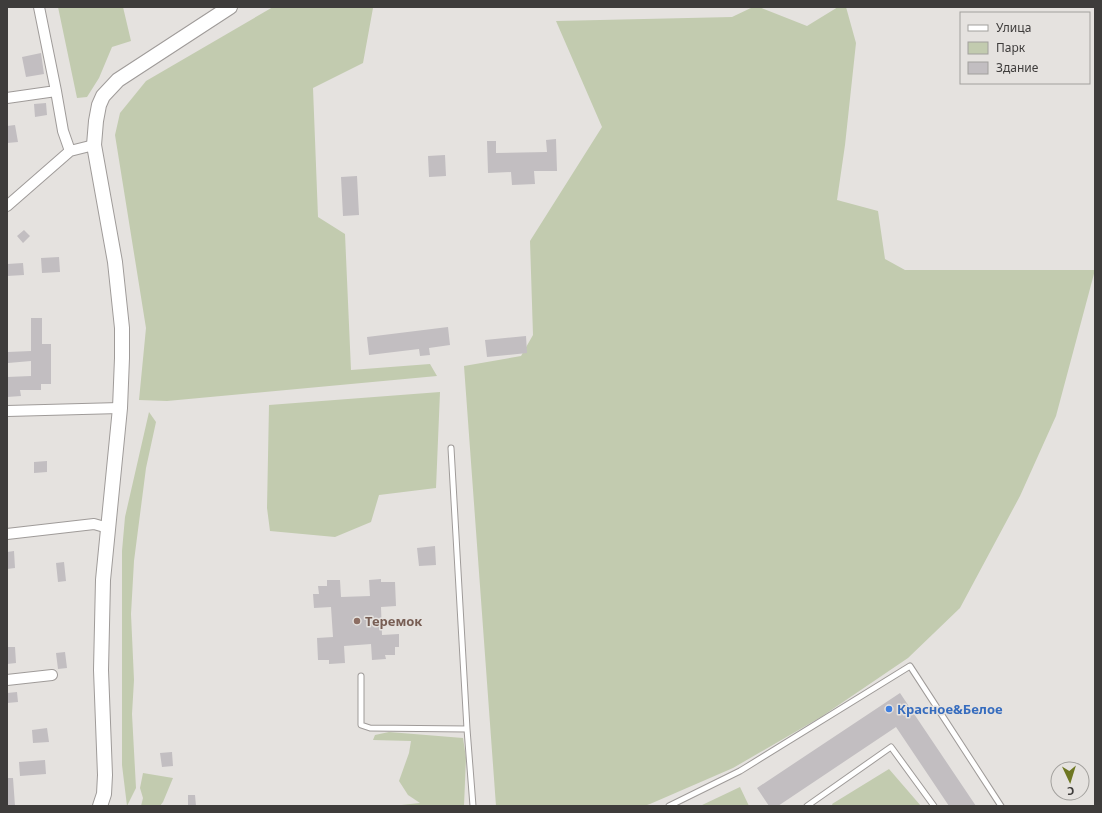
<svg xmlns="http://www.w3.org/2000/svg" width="1102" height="813" viewBox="0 0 1102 813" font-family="'Noto Sans',sans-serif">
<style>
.green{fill:#c2cbaf}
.building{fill:#c2bec1}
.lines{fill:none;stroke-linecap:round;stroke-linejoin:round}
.service-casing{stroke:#9f9b99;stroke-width:7}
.minor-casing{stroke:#9f9b99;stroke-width:12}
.secondary-casing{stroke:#9f9b99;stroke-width:16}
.service{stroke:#fff;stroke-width:5}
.minor{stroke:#fff;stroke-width:10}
.secondary{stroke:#fff;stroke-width:14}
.education-dot{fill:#8d6e63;stroke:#e5e2df;stroke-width:1.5}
.shop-dot{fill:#3f7fe0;stroke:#e5e2df;stroke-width:1.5}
.labels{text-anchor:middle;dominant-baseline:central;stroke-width:3;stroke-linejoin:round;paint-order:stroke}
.education-label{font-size:13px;font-weight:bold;fill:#785e54;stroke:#e5e2df;text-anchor:start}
.shop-label{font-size:13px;font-weight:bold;fill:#366cbe;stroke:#e5e2df;text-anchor:start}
</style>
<rect width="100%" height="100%" fill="#e5e2df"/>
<path class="green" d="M58 7H123L131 41 112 47 99 78 87 97 77 98Z
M273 7H370L373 8 363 63 313 88 318 217 345 234 351 370 430 364 437 376 167 401 139 400 146 328 115 135 120 113 146 81Z
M753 7H759L807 26 838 7H846L856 43 845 145 837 200 878 211 885 259 905 270H1095L1056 416 1020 496 960 608 908 658 821 717 733 768 650 804 644 806H496L464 366 521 356 533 335 530 241 602 127 556 21 732 17Z
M440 392 436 488 379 495 371 522 335 537 270 531 267 508 269 405Z
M149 412 156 422 146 468 134 561 131 614 134 680 132 714 136 788 127 806 122 765V551L125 517Z
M389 732 463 738 466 758 464 806H392L420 803 408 795 399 781 409 753 411 741 373 740 375 735Z
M889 769 921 806H833L832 804Z
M143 773 173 778 163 802 160 806H141L143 798 140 788Z
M740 787 749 806H700Z"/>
<path class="building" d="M41 53 44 74 26 77 22 57Z
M46 103 47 115 35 117 34 104Z
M15 125 18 142 7 143V126Z
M556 139 557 171H534L535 184 512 185 511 172 488 173 487 141H496V153L547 152 546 140Z
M445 155 446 176 429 177 428 156Z
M357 176 359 215 343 216 341 177Z
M24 230 30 236 23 243 17 236Z
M59 257 60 272 42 273 41 258Z
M23 263 24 275 7 276V264Z
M31 318H42V344H51V384H41V390H20L21 396 7 397V377L31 376V361L8 363V352L31 351Z
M448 327 450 345 429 348 430 355 420 356 419 349 369 355 367 337Z
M526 336 527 353 487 357 485 340Z
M47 461V472L34 473V462Z
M435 546 436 565 419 566 417 548Z
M14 551 15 568 7 569V552Z
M64 562 66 581 58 582 56 563Z
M381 579V582H395L396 606 381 607 382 635 399 634V647H395V655H385L386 659 372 660 371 644 344 646 345 663 329 664V660H318L317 638 333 637 331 607 314 608 313 594H319L318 586H327V580H340L341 597 370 596 369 580Z
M7 647H15L16 663 7 664Z
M65 652 67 668 58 669 56 653Z
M17 692 18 702 7 703V693Z
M900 693 976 806H949L896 727 778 806H769L757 788Z
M47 728 49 742 33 743 32 730Z
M172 752 173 766 162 767 160 753Z
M45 760 46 774 20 776 19 762Z
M7 778H13L15 806H7Z
M188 795H195L196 806H188Z"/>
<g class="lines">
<defs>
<path id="service" d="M451 448 467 729 473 806
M361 676V725L370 728 467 729
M669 806 740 771 910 666 1001 806
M807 806 891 747 934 806"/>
<path id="minor" d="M39 7 56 91 63 131 70 151
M7 98 56 91
M7 206 70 151 94 145
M7 411 120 408
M7 534 94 524 108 528
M7 680 52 675"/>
<path id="secondary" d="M100 806 104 794 105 775 101 670 103 580 120 408 122 358V328L115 262 94 145 96 121 99 105 103 96 118 80 230 7"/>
</defs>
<use href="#service" class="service-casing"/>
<use href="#minor" class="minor-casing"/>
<use href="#secondary" class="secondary-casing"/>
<use href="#service" class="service"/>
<use href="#minor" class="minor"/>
<use href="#secondary" class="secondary"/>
</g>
<circle class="education-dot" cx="357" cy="621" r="4"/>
<circle class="shop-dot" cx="889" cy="709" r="4"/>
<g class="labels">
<g class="education-label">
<text x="365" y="621">Теремок</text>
</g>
<g class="shop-label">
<text x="897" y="709">Красное&amp;Белое</text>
</g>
</g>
<rect width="1102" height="813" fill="none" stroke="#3e3c3b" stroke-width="16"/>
<rect x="960" y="12" width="130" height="72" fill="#e5e2df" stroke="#a2a09d"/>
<rect x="968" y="25" width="20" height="6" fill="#ffffff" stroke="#a2a09d"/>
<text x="996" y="32" font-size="12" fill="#3e3c3b">Улица</text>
<rect x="968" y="42" width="20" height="12" fill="#c2cbaf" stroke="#a2a09d"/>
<text x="996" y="52" font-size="12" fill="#3e3c3b">Парк</text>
<rect x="968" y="62" width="20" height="12" fill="#c2bec1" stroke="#a2a09d"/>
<text x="996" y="72" font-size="12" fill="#3e3c3b">Здание</text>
<g transform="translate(1070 781) rotate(176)"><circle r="19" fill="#e5e2df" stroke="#a2a09d"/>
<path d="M0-3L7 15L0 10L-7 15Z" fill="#6e7722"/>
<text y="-6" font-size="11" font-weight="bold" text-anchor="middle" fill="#3e3c3b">С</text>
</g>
</svg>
